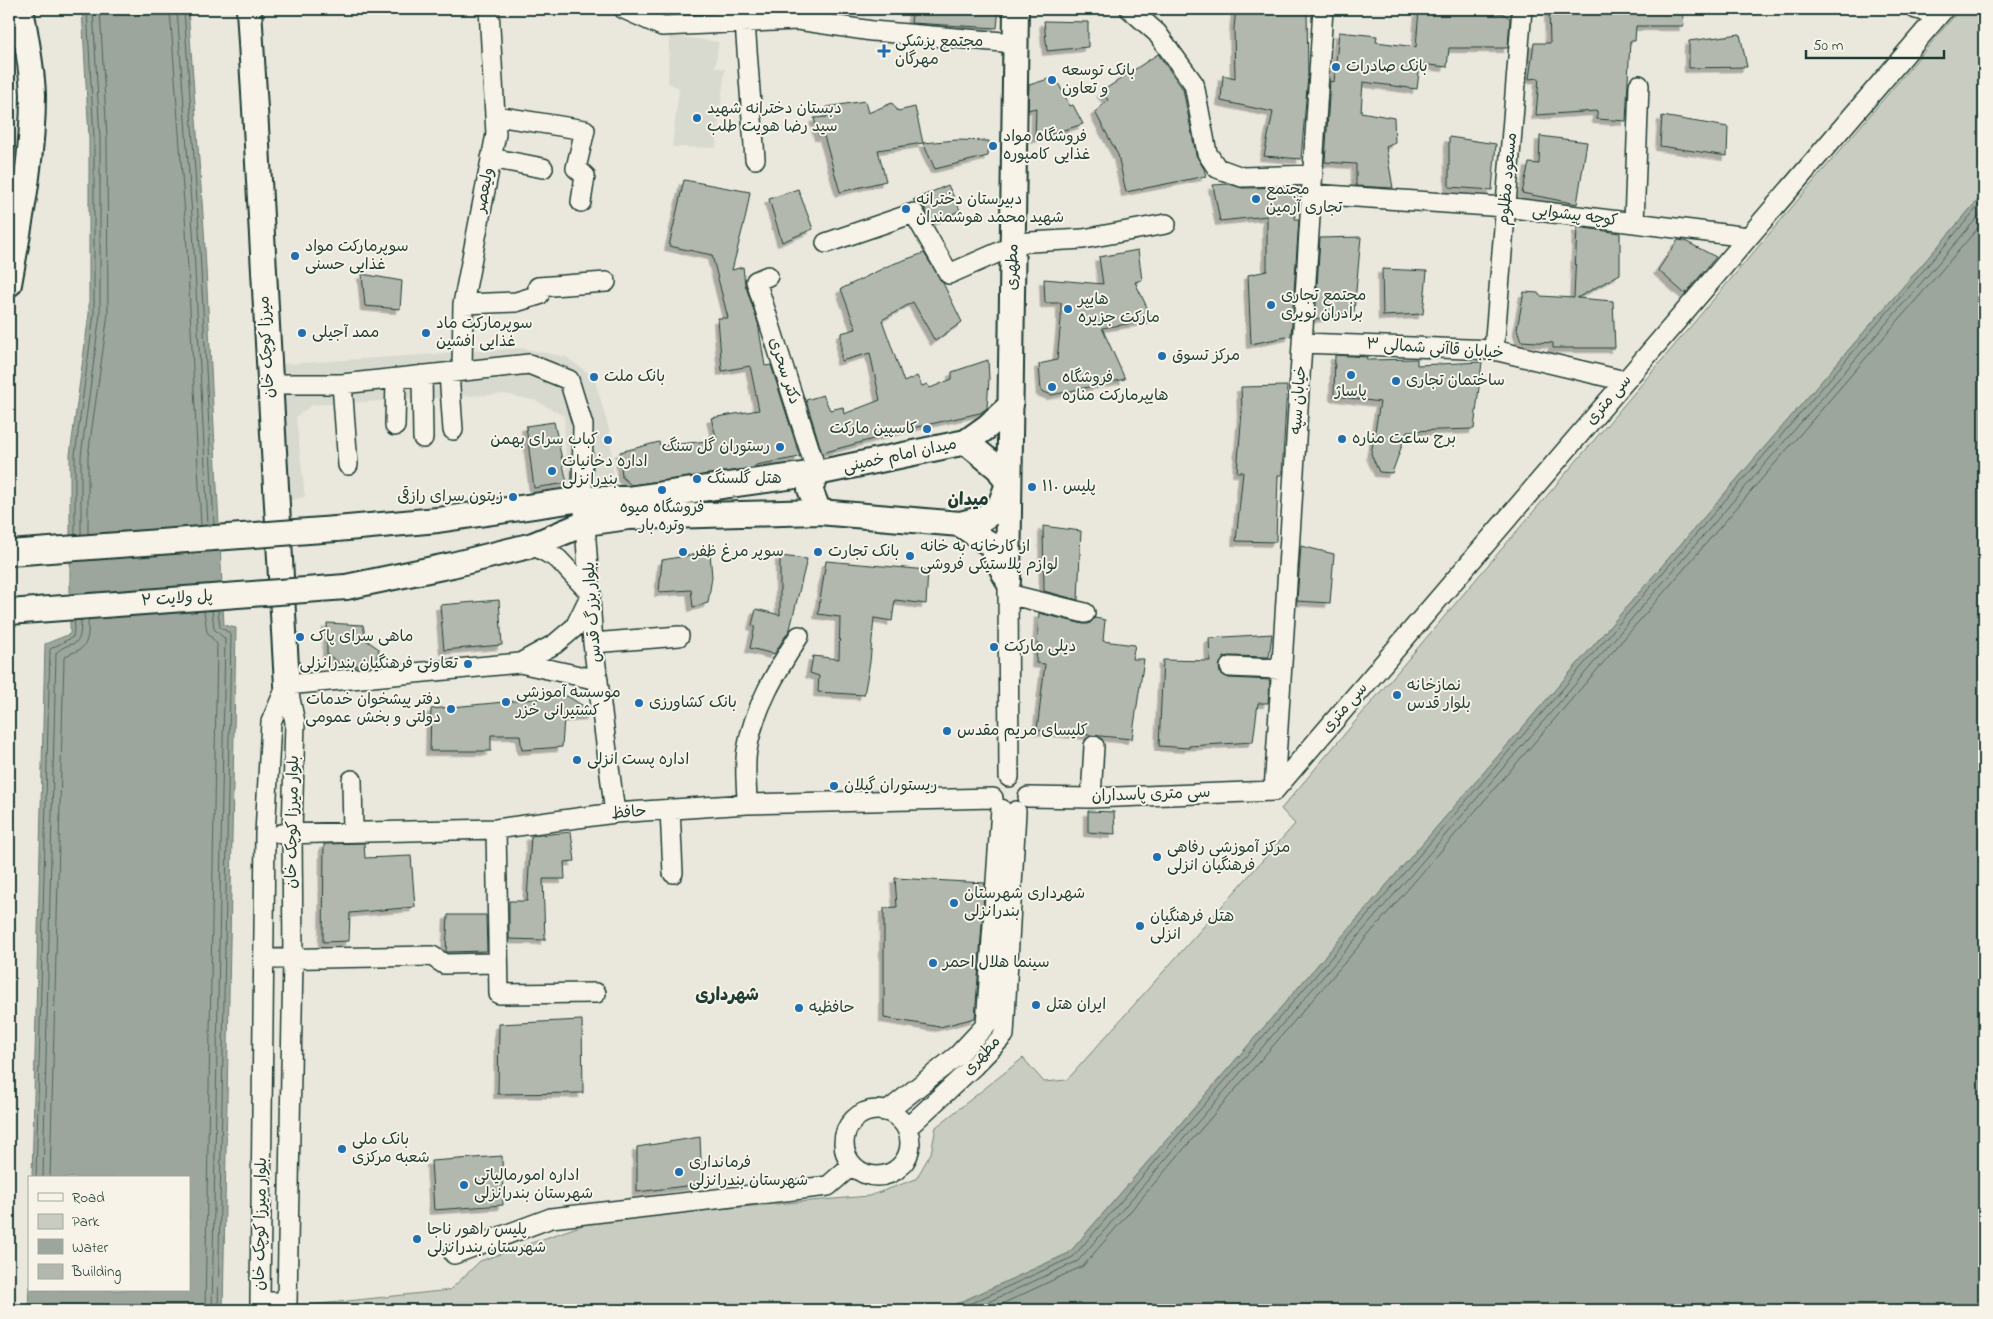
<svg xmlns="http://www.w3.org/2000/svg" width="1993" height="1319" viewBox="0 0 1993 1319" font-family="'Indie Flower','Playpen Sans Arabic',sans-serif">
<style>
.built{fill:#d9dacf}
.green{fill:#c8ccc1;stroke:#74847a}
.water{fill:#9ca69c;stroke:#6a7c72}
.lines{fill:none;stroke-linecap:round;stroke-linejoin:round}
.shore{stroke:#51675e;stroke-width:1}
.building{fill:#b2b8ae;stroke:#1f3d34;filter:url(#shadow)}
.minor-casing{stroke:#1f3d34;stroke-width:22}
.major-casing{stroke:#1f3d34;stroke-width:28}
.minor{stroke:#f7f3e8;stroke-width:19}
.major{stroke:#f7f3e8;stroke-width:24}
.major-bridge-casing{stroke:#1f3d34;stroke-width:28;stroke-linecap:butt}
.major-bridge{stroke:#f7f3e8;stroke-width:24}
.poi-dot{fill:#1f6fb2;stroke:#f7f3e8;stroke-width:2}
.labels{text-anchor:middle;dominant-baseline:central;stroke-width:4;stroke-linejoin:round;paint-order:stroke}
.poi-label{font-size:16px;fill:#1f3d34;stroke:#f7f3e8;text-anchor:start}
.street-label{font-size:16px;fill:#1f3d34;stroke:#f7f3e8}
.neighbourhood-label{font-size:18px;font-weight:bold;fill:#1f3d34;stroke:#f7f3e8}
</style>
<defs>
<filter id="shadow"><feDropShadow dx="-4.5" dy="4.5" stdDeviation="0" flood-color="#0004"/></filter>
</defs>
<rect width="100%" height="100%" fill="#eae8dd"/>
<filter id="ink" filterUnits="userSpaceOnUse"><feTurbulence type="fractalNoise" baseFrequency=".02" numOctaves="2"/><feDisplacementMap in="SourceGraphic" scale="10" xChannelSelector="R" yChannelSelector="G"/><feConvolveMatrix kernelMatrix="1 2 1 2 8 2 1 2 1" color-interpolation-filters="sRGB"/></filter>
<g filter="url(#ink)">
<path class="built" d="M669 35 719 42 715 67 725 69 716 148 672 147 679 88 668 83Z
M522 348 566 357 594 377 610 433 615 493 567 483 564 416 536 401 505 394 312 405 296 417 305 497 279 503 271 365Z"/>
<path class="green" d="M1960 9H1984V193L1069 1253 943 1310H287L311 1305 450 1290 480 1261 600 1219 869 1196 916 1179 931 1153 936 1127 1023 1058 1044 1082 1067 1080 1295 824 1281 809Z"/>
<path class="water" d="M82 9H188L204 229 224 625 236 628 223 1310H28L29 1286V1290H189V1178H32L45 644 70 634V455L89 314V138Z
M1984 193V1310H943L1069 1253Z"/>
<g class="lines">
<path class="shore" d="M170 9 186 230 201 526
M177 9 193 230 208 525
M184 9 199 230 214 525
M88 534V456L108 314 107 138 100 9
M75 535V455L94 314V138L87 9
M81 535V456L100 314V138L93 9
M212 610 214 629 225 639 212 1310
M218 610 220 627 231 634 218 1310
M204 611 207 632 217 644 205 1310
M36 1178 50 649 73 637 75 620
M43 1178 56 653C73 637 81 653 81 620
M50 1178 64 658C68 654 73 653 79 650 90 643 88 631 88 619
M956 1310 1073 1257 1984 200
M971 1310 1078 1261 1984 210
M989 1310 1083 1266 1984 221"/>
</g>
<path class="building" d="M913 9H999L997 28 911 23Z
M1236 9H1307L1308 76 1301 159 1264 156 1273 112 1221 101 1223 75 1235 78 1234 28Z
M1419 9H1450V11L1502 13 1510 18 1508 48H1449L1447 67 1420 64 1417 89 1363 82 1361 112 1394 118 1395 143 1386 147 1393 188 1356 186V164L1325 162 1330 81 1334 82 1339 32 1377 36 1376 42 1416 47Z
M1549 9H1682L1684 26H1636L1635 41H1630L1626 121 1597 119V111L1536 115 1539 78 1529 79 1534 43H1550Z
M1044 21 1088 22V47L1047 51Z
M1740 34 1747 67 1689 68V41Z
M1158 54 1183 89 1196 155 1204 169 1206 176 1126 192 1118 155 1095 112 1108 100 1101 92Z
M1055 77 1070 106 1073 105 1083 124 1035 139 1036 108 1028 110 1029 85Z
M865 101 868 113 892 103 898 111 915 107 923 143 878 150 886 181 840 192 824 136H819L814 118 827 117 826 107Z
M1662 116 1728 127 1727 156 1660 146Z
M1540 136 1587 142 1577 204 1522 193 1529 163 1539 164Z
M1449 137 1496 144 1492 190 1449 187Z
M957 140 989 141 988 156 935 169 923 143Z
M684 180 750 192 746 215 732 270 743 267 745 284 758 323 765 366 771 365 800 457 756 465 753 468 631 485 622 477 620 452 659 442 660 446 717 440 711 418 759 410 750 366 722 371 718 318H728L712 255 669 246Z
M1229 184 1242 188 1298 187 1295 219H1299L1291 336 1251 344 1248 275 1267 271V216L1220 221 1213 185Z
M948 185 960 210 933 224 924 207 913 200Z
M798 189 813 229 782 242 769 199Z
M1577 227 1620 233V274L1577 298 1613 301 1615 348H1553V343L1521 341 1517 329 1524 292 1538 293 1540 296 1574 298Z
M1361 237 1354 312 1315 319 1320 238Z
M1678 240 1685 241 1716 257 1685 294 1658 270Z
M1138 250 1142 280 1135 282 1153 320 1102 328 1125 379 1052 395 1041 391 1039 364 1057 360 1061 320V303H1045L1044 279 1103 284 1099 257Z
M924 253 943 283 962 322 935 341 913 302 882 320 904 382 917 376 922 386 927 384 930 388 952 379V372L988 360 989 379 987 408 980 413 917 427 822 453 806 400 823 395 830 410 843 407 844 414 880 400 870 353 841 361V333L856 329 841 289 890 265Z
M1382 269 1427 271 1423 314 1383 316Z
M362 274 402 281 400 309 365 306Z
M1335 355 1367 357V360L1417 359V365L1482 362 1474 429 1407 431 1392 473 1379 472 1371 454 1380 402 1334 396Z
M1287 386 1282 475H1278L1276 542 1236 541 1243 472H1237L1242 412 1241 387Z
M554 422 567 483 534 488 526 426Z
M1043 526 1081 531 1078 600 1044 591Z
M1301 546 1334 554 1330 603 1297 601Z
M710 552 712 577 708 603 693 607 691 590 659 592 662 560Z
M780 556 807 559 790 629 774 654 750 648 755 626 752 625 756 609 780 615Z
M826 561 928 570 926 604 895 600 892 621 874 618 870 662 864 695 818 692 819 676 810 673 813 656 839 659 840 617 818 614Z
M499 600 502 645 444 650 440 605Z
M1039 613 1083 624H1089L1095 618 1105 620 1103 641 1135 645 1132 659H1144L1132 739 1037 730 1045 664 1036 663Z
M327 623 363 625 366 640 379 649 376 661 346 668 327 654Z
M1272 634 1269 657 1230 656 1224 657 1219 666 1220 673 1229 678 1270 680 1268 703H1258L1253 742 1189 746V748L1159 746 1163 660 1210 661 1209 638Z
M567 696 590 710 591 716 564 718 562 747 522 750 520 735H491V751H430L431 709Z
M1088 811 1114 812 1115 834 1088 832Z
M571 832 575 861 564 862 565 879H543L545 940 509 939V901H527L531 836Z
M364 843 365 858 411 856 415 907 350 913 349 941 323 942 324 844Z
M895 878 985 883 975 1018 940 1027 884 1018V908L897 907Z
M448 915H486L487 951 446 952Z
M582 1020 583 1093 498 1094 499 1024Z
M700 1137 702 1184 637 1192V1147Z
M502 1156 503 1205 434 1210 431 1161Z"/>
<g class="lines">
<defs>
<path id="minor" d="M624 9 662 26 798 20 872 31 1015 43
M1130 9 1157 33 1194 84 1207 153 1217 168 1242 177 1313 175
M1916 9 1939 14
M745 23 755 159
M9 35 26 36
M496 116 585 130 576 168 585 176 581 202
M491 158 543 168
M1312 194 1505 207 1748 237
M1634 223 1639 85
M826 243 914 213 949 274 1013 246
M1013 243 1083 239 1166 224
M768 276 756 281 817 473
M463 304 516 302 539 295 538 287 606 282
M1302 343 1494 350 1625 381
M1494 350 1522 9
M462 371 463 304 496 134 489 9
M449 373 453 430
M422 375 423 438
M269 384H342L529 364 569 380 583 425 582 499
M342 384 348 465
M395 426 396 379
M584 510 593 643 615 813
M1008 581 1009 777
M1008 594 1085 613
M593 643 679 636
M520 663 555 644 575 627 591 594 558 559 533 545
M1230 667 1281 669
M287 685 295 722 292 833 293 958 287 1302H260L265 834 271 722Z
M287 685 520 663 598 680
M352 780 353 832
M1274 791 1944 9
M1274 791 1323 9
M1028 797 1091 798 1274 791
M1091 798 1094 746
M747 804C747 787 744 767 747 750 754 708 776 672 799 636
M670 809 673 873
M496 829 499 994 596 993
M281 834 496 829 615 813 747 804 993 798
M264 959 432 956 444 964 497 963
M844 1143a33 33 0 1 1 66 0a33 33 0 1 1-66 0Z
M888 1111 958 1055 986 1025 1001 809
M907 1128 974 1066 1004 1035 1016 811
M454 1254 551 1218 828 1186 852 1165"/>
<path id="major" d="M249 9C263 234 273 459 287 685
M9 284C20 222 33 159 33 95 32 66 26 37 21 9
M966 442 987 427 1011 405
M960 524 991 545 1005 575
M336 529 438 520 582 499H628L817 473
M1008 581 1016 9
M346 587 452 565 533 545 586 523 628 517 819 512 960 524 983 518 999 508 1008 484 999 469 966 442 817 473 810 489 819 512"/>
</defs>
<use href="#minor" class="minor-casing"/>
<use href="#major" class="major-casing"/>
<use href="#minor" class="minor"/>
<use href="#major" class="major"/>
<defs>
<path id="major-bridge" d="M9 553 336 529
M9 612 346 587"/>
</defs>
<use href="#major-bridge" class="major-bridge-casing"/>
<use href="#major-bridge" class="major-bridge"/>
</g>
</g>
<g class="poi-dot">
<path d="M881.5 43.5h5v5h5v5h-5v5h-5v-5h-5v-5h5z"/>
<circle cx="1336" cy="67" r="5"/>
<circle cx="1052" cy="80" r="5"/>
<circle cx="697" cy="118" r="5"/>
<circle cx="993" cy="146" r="5"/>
<circle cx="1256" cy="199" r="5"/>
<circle cx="906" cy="209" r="5"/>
<circle cx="295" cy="256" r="5"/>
<circle cx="1271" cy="305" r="5"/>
<circle cx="1068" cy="309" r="5"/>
<circle cx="302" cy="333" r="5"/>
<circle cx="426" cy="333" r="5"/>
<circle cx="1162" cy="356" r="5"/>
<circle cx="1351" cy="375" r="5"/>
<circle cx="594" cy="377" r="5"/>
<circle cx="1396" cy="381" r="5"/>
<circle cx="1052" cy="387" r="5"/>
<circle cx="927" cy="429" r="5"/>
<circle cx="1342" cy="439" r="5"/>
<circle cx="608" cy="440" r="5"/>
<circle cx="780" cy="447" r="5"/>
<circle cx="552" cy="471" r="5"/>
<circle cx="697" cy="479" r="5"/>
<circle cx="1032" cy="487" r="5"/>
<circle cx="662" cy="490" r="5"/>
<circle cx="513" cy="497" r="5"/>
<circle cx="683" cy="552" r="5"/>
<circle cx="818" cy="552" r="5"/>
<circle cx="910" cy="556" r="5"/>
<circle cx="300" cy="637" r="5"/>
<circle cx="994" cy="647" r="5"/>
<circle cx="468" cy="664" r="5"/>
<circle cx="1397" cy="695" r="5"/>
<circle cx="506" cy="702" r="5"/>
<circle cx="639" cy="703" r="5"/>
<circle cx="451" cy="709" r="5"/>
<circle cx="947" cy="731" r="5"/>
<circle cx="577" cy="760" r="5"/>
<circle cx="834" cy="786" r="5"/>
<circle cx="1157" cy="857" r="5"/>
<circle cx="954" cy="903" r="5"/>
<circle cx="1140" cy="926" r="5"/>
<circle cx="933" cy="963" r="5"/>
<circle cx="1036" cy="1005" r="5"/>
<circle cx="799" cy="1008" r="5"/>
<circle cx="342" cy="1149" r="5"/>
<circle cx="679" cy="1172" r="5"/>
<circle cx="464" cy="1185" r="5"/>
<circle cx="417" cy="1239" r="5"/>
</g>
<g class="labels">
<g class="poi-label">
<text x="895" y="42">مجتمع پزشکی<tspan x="895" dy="18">مهرگان</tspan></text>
<text x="1346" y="67">بانک صادرات</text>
<text x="1062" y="71">بانک توسعه<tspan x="1062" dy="18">و تعاون</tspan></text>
<text x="707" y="109">دبستان دخترانه شهید<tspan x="707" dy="18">سید رضا هویت طلب</tspan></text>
<text x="1003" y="137">فروشگاه مواد<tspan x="1003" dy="18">غذایی کامپوره</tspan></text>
<text x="1266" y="190">مجتمع<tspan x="1266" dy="18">تجاری آرمین</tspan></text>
<text x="916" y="200">دبیرستان دخترانه<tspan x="916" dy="18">شهید محمد هوشمندان</tspan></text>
<text x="305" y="247">سوپرمارکت مواد<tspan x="305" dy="18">غذایی حسنی</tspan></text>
<text x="1281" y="296">مجتمع تجاری<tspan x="1281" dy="18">برادران نویری</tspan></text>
<text x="1078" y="300">هایپر<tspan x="1078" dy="18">مارکت جزیره</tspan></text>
<text x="436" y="324">سوپرمارکت ماد<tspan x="436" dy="18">غذایی افشین</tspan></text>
<text x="312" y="333">ممد آجیلی</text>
<text x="1172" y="356">مرکز تسوق</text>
<text x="604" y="377">بانک ملت</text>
<text x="1062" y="378">فروشگاه<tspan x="1062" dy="18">هایپرمارکت مناره</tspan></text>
<text x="1406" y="381">ساختمان تجاری</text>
<text x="1351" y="392" text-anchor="middle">پاساژ</text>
<text x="917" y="429" text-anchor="end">کاسپین مارکت</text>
<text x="1352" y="439">برج ساعت مناره</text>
<text x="598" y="440" text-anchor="end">کباب سرای بهمن</text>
<text x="770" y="447" text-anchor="end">رستوران گل سنگ</text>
<text x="562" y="462">اداره دخانیات<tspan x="562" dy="18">بندرانزلی</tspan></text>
<text x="707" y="479">هتل گلسنگ</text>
<text x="1042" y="487">پلیس ۱۱۰</text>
<text x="503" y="497" text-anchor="end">زیتون سرای رازقی</text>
<text x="662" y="508" text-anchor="middle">فروشگاه میوه<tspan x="662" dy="18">وتره بار</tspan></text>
<text x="920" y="547">از کارخانه به خانه<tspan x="920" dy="18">لوازم پلاستیکی فروشی</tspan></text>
<text x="693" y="552">سوپر مرغ ظفر</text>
<text x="828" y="552">بانک تجارت</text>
<text x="310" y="637">ماهی سرای پاک</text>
<text x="1004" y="647">دیلی مارکت</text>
<text x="458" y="664" text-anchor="end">تعاونی فرهنگیان بندرانزلی</text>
<text x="1407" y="686">نمازخانه<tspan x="1407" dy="18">بلوار قدس</tspan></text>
<text x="516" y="693">موسسه آموزشی<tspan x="516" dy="18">کشتیرانی خزر</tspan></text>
<text x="441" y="700" text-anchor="end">دفتر پیشخوان خدمات<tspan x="441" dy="18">دولتی و بخش عمومی</tspan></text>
<text x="649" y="703">بانک کشاورزی</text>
<text x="957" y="731">کلیسای مریم مقدس</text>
<text x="587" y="760">اداره پست انزلی</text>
<text x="844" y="786">ریستوران گیلان</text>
<text x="1167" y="848">مرکز آموزشی رفاهی<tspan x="1167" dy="18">فرهنگیان انزلی</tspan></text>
<text x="964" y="894">شهرداری شهرستان<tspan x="964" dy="18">بندرانزلی</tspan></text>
<text x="1150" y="917">هتل فرهنگیان<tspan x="1150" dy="18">انزلی</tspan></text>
<text x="943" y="963">سینما هلال احمر</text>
<text x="1046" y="1005">ایران هتل</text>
<text x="809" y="1008">حافظیه</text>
<text x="352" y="1140">بانک ملی<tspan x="352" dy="18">شعبه مرکزی</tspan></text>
<text x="689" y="1163">فرمانداری<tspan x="689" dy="18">شهرستان بندرانزلی</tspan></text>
<text x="474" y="1176">اداره امورمالیاتی<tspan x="474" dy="18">شهرستان بندرانزلی</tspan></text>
<text x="427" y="1230">پلیس راهور ناجا<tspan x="427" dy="18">شهرستان بندرانزلی</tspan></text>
</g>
<g class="street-label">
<text transform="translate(1508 179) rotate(-85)">مسعود مظلوم</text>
<text transform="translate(485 190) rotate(-79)">ولیعصر</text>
<text transform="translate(1575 216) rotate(7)">کوچه پیشوایی</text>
<text transform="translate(1013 267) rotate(-89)">مطهری</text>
<text transform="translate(267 347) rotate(-93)">میرزا کوچک خان</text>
<text transform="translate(1435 349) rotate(4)">خیابان قاآنی شمالی ۳</text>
<text transform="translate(784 371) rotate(72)">دکتر سحری</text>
<text transform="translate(1299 400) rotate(-86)">خیابان سپه</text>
<text transform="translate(1609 400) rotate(-49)">سی متری</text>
<text transform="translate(900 456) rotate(-12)">میدان امام خمینی</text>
<text transform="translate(177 599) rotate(-4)">پل ولایت ۲</text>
<text transform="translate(593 612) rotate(-94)">بلوار بزرگ قدس</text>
<text transform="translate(1345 708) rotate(-49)">سی متری</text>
<text transform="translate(1151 795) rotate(-2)">سی متری پاسداران</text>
<text transform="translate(629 813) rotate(-5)">حافظ</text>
<text transform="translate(293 822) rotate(-89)">بلوار میرزا کوچک خان</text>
<text transform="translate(982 1056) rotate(-47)">مطهری</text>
<text transform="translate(261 1224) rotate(-89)">بلوار میرزا کوچک خان</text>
</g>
<g class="neighbourhood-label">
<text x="968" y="501">میدان</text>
<text x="727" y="996">شهرداری</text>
</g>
</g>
<rect width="1993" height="1319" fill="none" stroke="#f7f3e8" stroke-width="30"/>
<rect x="15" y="15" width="1963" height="1289" fill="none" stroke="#1f3d34" stroke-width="2" filter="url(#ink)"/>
<rect x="28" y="1176" width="162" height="115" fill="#f7f3e8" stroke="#a1aaa0"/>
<rect x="38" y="1193" width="25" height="8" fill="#f7f3e8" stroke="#a1aaa0"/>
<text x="72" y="1202" font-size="15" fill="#1f3d34">Road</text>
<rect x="38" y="1214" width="25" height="15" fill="#c8ccc1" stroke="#a1aaa0"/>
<text x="72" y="1226" font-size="15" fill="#1f3d34">Park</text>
<rect x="38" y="1239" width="25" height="15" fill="#9ca69c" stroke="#a1aaa0"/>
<text x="72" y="1252" font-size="15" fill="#1f3d34">Water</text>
<rect x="38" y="1264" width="25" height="15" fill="#b2b8ae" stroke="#a1aaa0"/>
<text x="72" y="1276" font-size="15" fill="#1f3d34">Building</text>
<path d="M1806 50v8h138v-8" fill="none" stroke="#1f3d34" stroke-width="2.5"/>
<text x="1813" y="50" font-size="15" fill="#1f3d34" stroke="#f7f3e8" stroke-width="4" paint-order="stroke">50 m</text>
</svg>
